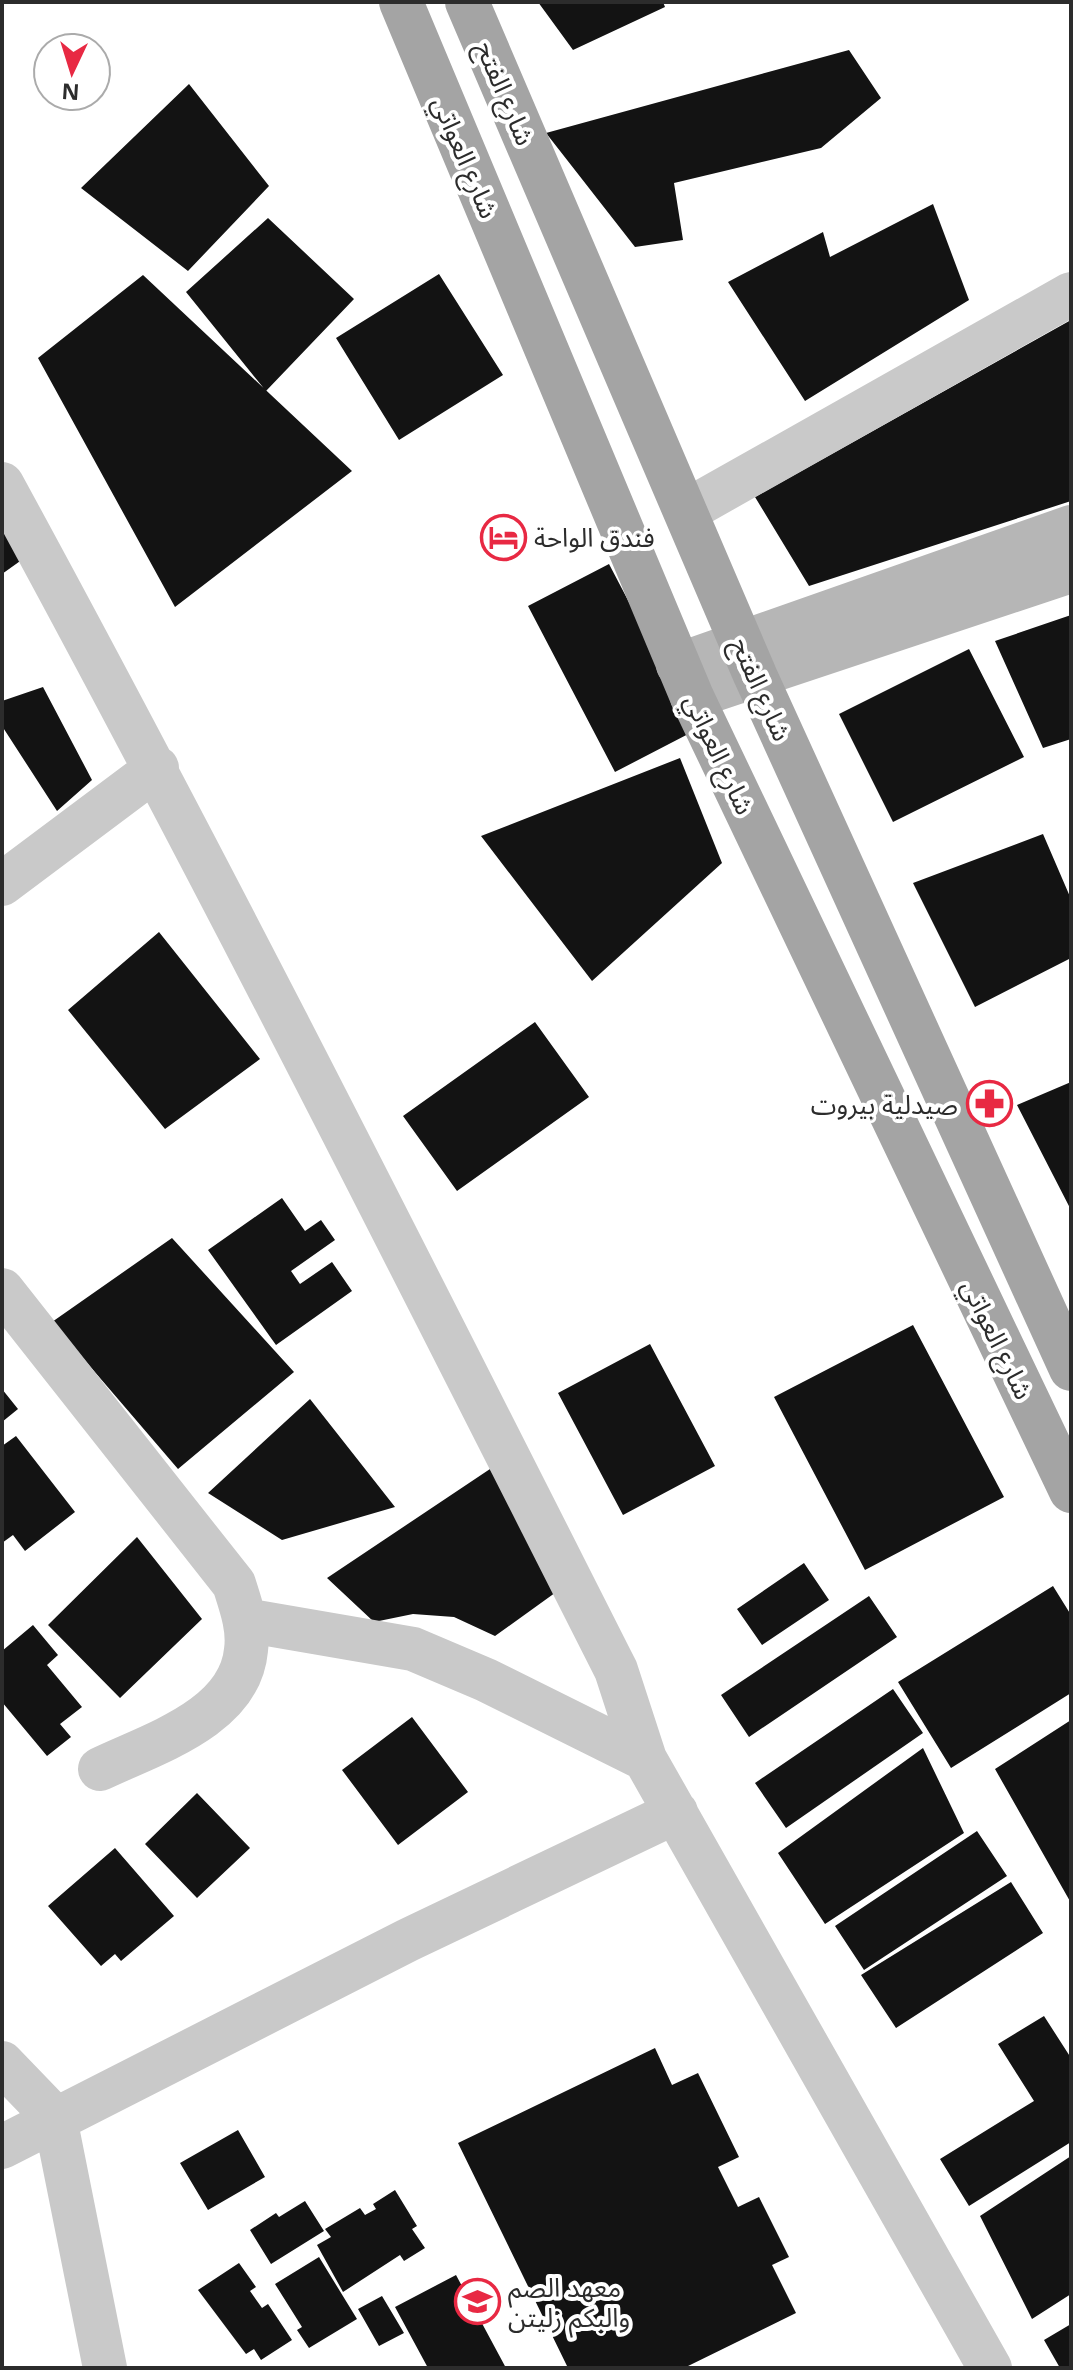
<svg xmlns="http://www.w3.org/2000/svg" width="1073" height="2370" viewBox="0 0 1073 2370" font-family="'Open Sans','Noto Sans Arabic',sans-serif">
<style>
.building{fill:#131313}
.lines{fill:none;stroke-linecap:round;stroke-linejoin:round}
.street{stroke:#c9c9c9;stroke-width:44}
.secondary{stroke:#b6b6b6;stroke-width:44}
.primary{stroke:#a4a4a4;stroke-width:44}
.labels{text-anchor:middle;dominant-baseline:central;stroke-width:8;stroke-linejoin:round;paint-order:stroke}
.street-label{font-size:26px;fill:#2c2c2c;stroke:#fff}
.poi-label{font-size:26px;fill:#2c2c2c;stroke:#fff;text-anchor:start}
</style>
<rect width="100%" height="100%" fill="#fff"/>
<path class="building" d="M538 2H663L665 7 573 50Z
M849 50 881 98 821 148 674 183 683 240 635 247 546 133Z
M189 84 269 186 188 271 81 188Z
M933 204 969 300 805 401 728 282 823 232 830 257Z
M268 218 354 299 266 391 186 292Z
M439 274 503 375 399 440 336 338Z
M143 275 352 471 175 607 38 358Z
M1071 320V501L809 586 755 497Z
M2 530 23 559 2 574Z
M609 564 696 730 615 772 528 606Z
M1071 615V739L1043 748 995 641Z
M969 649 1024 757 893 822 839 714Z
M43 687 92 780 57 811 2 726V701Z
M680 758 722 863 592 981 481 836Z
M1043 834 1071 899V958L975 1007 913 883Z
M159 932 260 1059 165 1129 68 1010Z
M535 1022 589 1097 457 1191 403 1116Z
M1071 1082V1210L1017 1105Z
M282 1198 305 1231 321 1220 335 1240 291 1271 300 1284 332 1262 352 1291 276 1345 208 1250Z
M172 1238 294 1372 178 1469 52 1322Z
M913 1325 1004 1497 865 1570 774 1397Z
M650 1344 715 1466 623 1515 558 1393Z
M2 1389 18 1409 2 1422Z
M310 1399 395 1507 282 1540 208 1493Z
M16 1436 75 1512 25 1551 13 1535 2 1543V1446Z
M490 1469 559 1590 495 1636 454 1617 413 1614 374 1622 327 1578Z
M137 1537 202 1619 120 1698 48 1625Z
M804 1563 829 1600 762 1645 737 1609Z
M1053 1586 1071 1615V1693L951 1768 898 1682Z
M869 1596 897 1637 749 1737 721 1695Z
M33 1625 58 1655 47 1665 82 1707 60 1724 71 1737 47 1756 2 1702V1651Z
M893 1689 923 1733 786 1828 755 1783Z
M412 1717 468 1792 398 1845 342 1770Z
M1071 1720V1903L995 1769Z
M923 1748 964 1833 825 1924 778 1853Z
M197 1793 250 1848 197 1898 145 1844Z
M977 1831 1007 1876 864 1970 835 1926Z
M115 1848 174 1916 121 1961 115 1954 101 1966 48 1906Z
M1011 1882 1043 1933 896 2028 861 1975Z
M1044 2016 1071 2058V2142L969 2206 940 2159 1034 2101 998 2044Z
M655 2048 672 2085 698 2073 739 2157 718 2167 738 2207 759 2197 789 2257 772 2265 796 2313 684 2368H568L458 2143Z
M238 2130 265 2177 208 2210 180 2163Z
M1071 2156V2294L1032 2319 980 2216Z
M395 2190 417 2226 412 2229 425 2248 404 2261 400 2255 343 2292 317 2245 331 2237 325 2229 360 2208 365 2215 376 2209 373 2204Z
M305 2201 324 2231 271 2264 250 2230 276 2213 279 2217Z
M319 2257 357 2319 309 2348 297 2330 302 2327 275 2284Z
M239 2263 256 2287 250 2291 262 2308 268 2304 292 2340 261 2360 254 2349 246 2354 198 2290Z
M456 2275 506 2368H428L395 2307Z
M382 2296 404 2333 379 2346 358 2309Z
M1071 2324V2368H1060L1044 2340Z"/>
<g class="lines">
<path class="street" d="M2 484C215 875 415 1273 616 1670L645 1759 990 2368
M686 511 1071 294
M2 884 157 768
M2 1290 234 1584C241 1606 249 1628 246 1650 240 1718 152 1744 100 1769
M245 1620 413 1649 486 1680 645 1759
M2 2063 55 2118 105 2368
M2 2147 408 1940 676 1812"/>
<path class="secondary" d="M678 665 1071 527
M692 697 1071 571"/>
<path class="primary" d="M401 2 692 697 1071 1491
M467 2 755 675 1071 1369"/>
</g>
<defs>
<symbol id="hotel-ring" viewBox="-11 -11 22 22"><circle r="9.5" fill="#fff" stroke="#e82943" stroke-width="1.5"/><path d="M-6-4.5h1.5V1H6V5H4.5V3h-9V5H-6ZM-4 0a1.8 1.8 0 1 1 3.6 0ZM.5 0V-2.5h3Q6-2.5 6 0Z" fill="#e82943"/></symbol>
<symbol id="pharmacy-ring" viewBox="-11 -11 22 22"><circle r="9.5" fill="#fff" stroke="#e82943" stroke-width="1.5"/><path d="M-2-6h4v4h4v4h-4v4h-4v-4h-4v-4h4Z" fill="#e82943"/></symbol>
<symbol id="school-ring" viewBox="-11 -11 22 22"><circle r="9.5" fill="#fff" stroke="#e82943" stroke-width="1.5"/><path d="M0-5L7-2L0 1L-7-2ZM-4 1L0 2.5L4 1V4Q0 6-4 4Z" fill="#e82943"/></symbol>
</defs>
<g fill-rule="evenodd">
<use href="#hotel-ring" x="478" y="512" width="51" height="51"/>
<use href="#pharmacy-ring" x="964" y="1078" width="51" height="51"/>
<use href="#school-ring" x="452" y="2276" width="51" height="51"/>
</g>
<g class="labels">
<g class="street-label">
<text transform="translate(506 93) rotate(67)">شارع الفتح</text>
<text transform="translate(466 157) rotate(67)">شارع العواتي</text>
<text transform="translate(762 689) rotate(66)">شارع الفتح</text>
<text transform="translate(720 754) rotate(65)">شارع العواتي</text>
<text transform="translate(998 1339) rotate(64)">شارع العواتي</text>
</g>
<g class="poi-label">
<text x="534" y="537">فندق الواحة</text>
<text x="958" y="1104" text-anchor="end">صيدلية بيروت</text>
<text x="508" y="2287">معهد الصم<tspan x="508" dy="30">والبكم زليتن</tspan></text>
</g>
</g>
<rect width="1073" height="2370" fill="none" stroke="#2c2c2c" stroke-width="8"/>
<g transform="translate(72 72) rotate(184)"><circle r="38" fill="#ffffff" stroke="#ababab" stroke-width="2"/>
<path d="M0-6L14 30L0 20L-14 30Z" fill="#e82943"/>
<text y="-12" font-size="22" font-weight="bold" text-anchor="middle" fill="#2c2c2c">N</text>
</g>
</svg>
